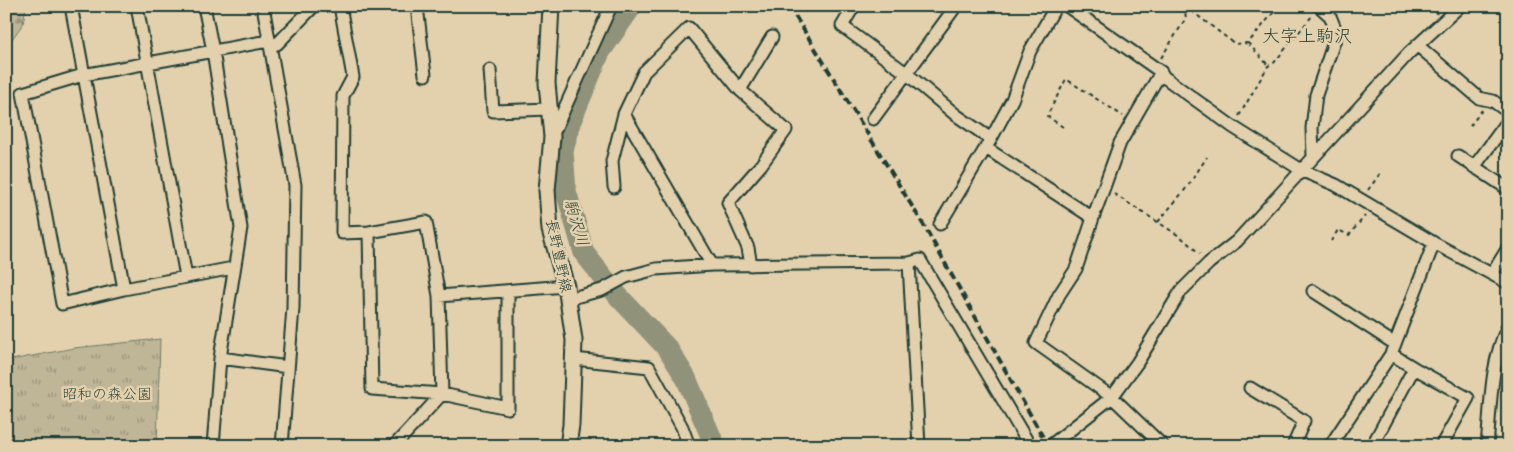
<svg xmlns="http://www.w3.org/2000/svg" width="1514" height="452" viewBox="0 0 1514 452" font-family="Kalam,'Klee One',sans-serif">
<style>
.grass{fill:url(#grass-tufts);stroke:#6f7a66}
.forest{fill:url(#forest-firs);stroke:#6f7a66}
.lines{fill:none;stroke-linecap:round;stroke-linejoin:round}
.river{stroke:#90937a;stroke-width:21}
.minor-casing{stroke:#1f3d34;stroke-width:15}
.major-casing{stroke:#1f3d34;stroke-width:19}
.path{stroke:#1f3d34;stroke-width:2;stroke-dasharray:4 4;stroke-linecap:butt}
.minor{stroke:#e3d1ae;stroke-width:11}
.major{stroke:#e3d1ae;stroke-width:15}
.rail{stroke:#1f3d34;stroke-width:4;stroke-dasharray:8 4;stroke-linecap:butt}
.labels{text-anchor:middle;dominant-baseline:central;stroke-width:5;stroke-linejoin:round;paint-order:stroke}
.street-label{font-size:15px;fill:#1f3d34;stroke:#e3d1ae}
.park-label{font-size:15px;fill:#2f493e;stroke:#e3d1ae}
.water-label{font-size:16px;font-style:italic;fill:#2a463b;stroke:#e3d1ae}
.quarter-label{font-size:18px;fill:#1f3d34;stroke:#e3d1ae}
</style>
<defs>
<pattern id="grass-tufts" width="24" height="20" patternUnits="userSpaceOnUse" patternTransform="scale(1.25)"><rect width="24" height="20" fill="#bfb698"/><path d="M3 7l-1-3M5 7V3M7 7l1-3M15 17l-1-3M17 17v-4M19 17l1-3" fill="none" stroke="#9b957d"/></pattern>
<pattern id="forest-firs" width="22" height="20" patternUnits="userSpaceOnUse" patternTransform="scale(1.25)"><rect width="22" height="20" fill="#bfb698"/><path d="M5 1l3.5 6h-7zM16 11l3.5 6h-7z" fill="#9b957d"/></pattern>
</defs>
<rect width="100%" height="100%" fill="#e3d1ae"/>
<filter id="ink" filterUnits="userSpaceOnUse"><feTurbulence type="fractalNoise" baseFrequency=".02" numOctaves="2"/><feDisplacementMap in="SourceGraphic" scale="10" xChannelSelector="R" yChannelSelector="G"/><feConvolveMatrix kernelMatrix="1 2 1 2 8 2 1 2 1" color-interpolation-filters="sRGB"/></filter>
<g filter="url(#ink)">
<path class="grass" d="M160 339 157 446H6V361L74 348Z"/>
<path class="forest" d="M6 6H26L23 24 6 47Z"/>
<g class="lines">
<path class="river" d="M632 6 600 52 570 123 563 151 566 191 584 253 619 297 668 349 686 378 715 446"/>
<defs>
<path id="minor" d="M71 6 124 289
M137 6 186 277
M204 6 213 51 241 228 220 358 213 446
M263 6 295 185 293 308 282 446
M340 6 353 77 343 96 342 233 369 232 426 222 439 296 566 286
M417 6 425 75
M854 6 842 26 906 73 956 115 991 139 940 224
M1067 6 1161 72 1164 77 1233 127 1303 171 1336 185 1434 243 1508 283
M1417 45 1479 98 1493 101 1508 112
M490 70 493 111 549 109
M740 90 772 37
M873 119 956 6
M552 136 611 6
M991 139 1012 100 1030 51 1056 6
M986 148 1093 218 1120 143 1161 72
M1458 156 1508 189
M1313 157 1312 128 1316 95 1337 33 1330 16 1319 6
M1474 167 1508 121
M614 187 612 161 624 114
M1093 218 1076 269 1059 295 1036 343 1112 397 1163 446
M369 232 372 389 442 394 508 408V292
M909 263 919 446
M712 265 624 114 644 72 689 28 740 90 786 130 761 165 728 203 748 248 751 265
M233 268 124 289 62 304 23 93 83 75 268 41 277 44 314 6
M1492 274 1508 248
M1313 291 1395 344
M568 299 602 290 626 277 656 269 712 265 909 263 920 260 1030 446
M220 358 288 367
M574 359 649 367 682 427 689 446
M1414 368 1468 398 1441 446
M1250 388 1304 421 1293 446
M394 446 442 394 439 296
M1050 446 1112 397 1137 363 1181 291 1209 263 1237 241 1409 53 1460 6
M1330 446 1391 354 1434 243
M1372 446 1414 368 1391 354
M1487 446C1491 406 1490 362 1508 326"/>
<path id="major" d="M551 6 547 83 552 137 547 190 550 230 566 286 574 340 571 425 568 446"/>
</defs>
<use href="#minor" class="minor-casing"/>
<use href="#major" class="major-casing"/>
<path class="path" d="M1185 6 1235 44 1248 43 1279 6
M1431 6 1437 14
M1248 43 1268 65
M1161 58 1186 18 1184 7
M1239 116 1268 66 1273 64 1312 16
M1470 126 1482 110
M1063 127 1047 116 1066 79 1123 116
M1368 190 1382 171
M1114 194 1181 237 1200 254
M1158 222 1188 186 1207 157
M1331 241 1338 230 1349 235 1365 216"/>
<use href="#minor" class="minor"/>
<use href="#major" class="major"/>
<path class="rail" d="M789 6 923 224 1048 446"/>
</g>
</g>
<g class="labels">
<g class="street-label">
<text transform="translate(558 256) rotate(78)">長野豊野線</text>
</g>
<g class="park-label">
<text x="107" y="395">昭和の森公園</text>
</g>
<g class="water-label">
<text transform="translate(576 223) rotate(73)">駒沢川</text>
</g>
<g class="quarter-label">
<text x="1307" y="37">大字上駒沢</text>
</g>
</g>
<rect width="1514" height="452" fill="none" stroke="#e3d1ae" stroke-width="25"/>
<rect x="12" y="12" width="1489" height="427" fill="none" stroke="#1f3d34" stroke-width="2" filter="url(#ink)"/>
</svg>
